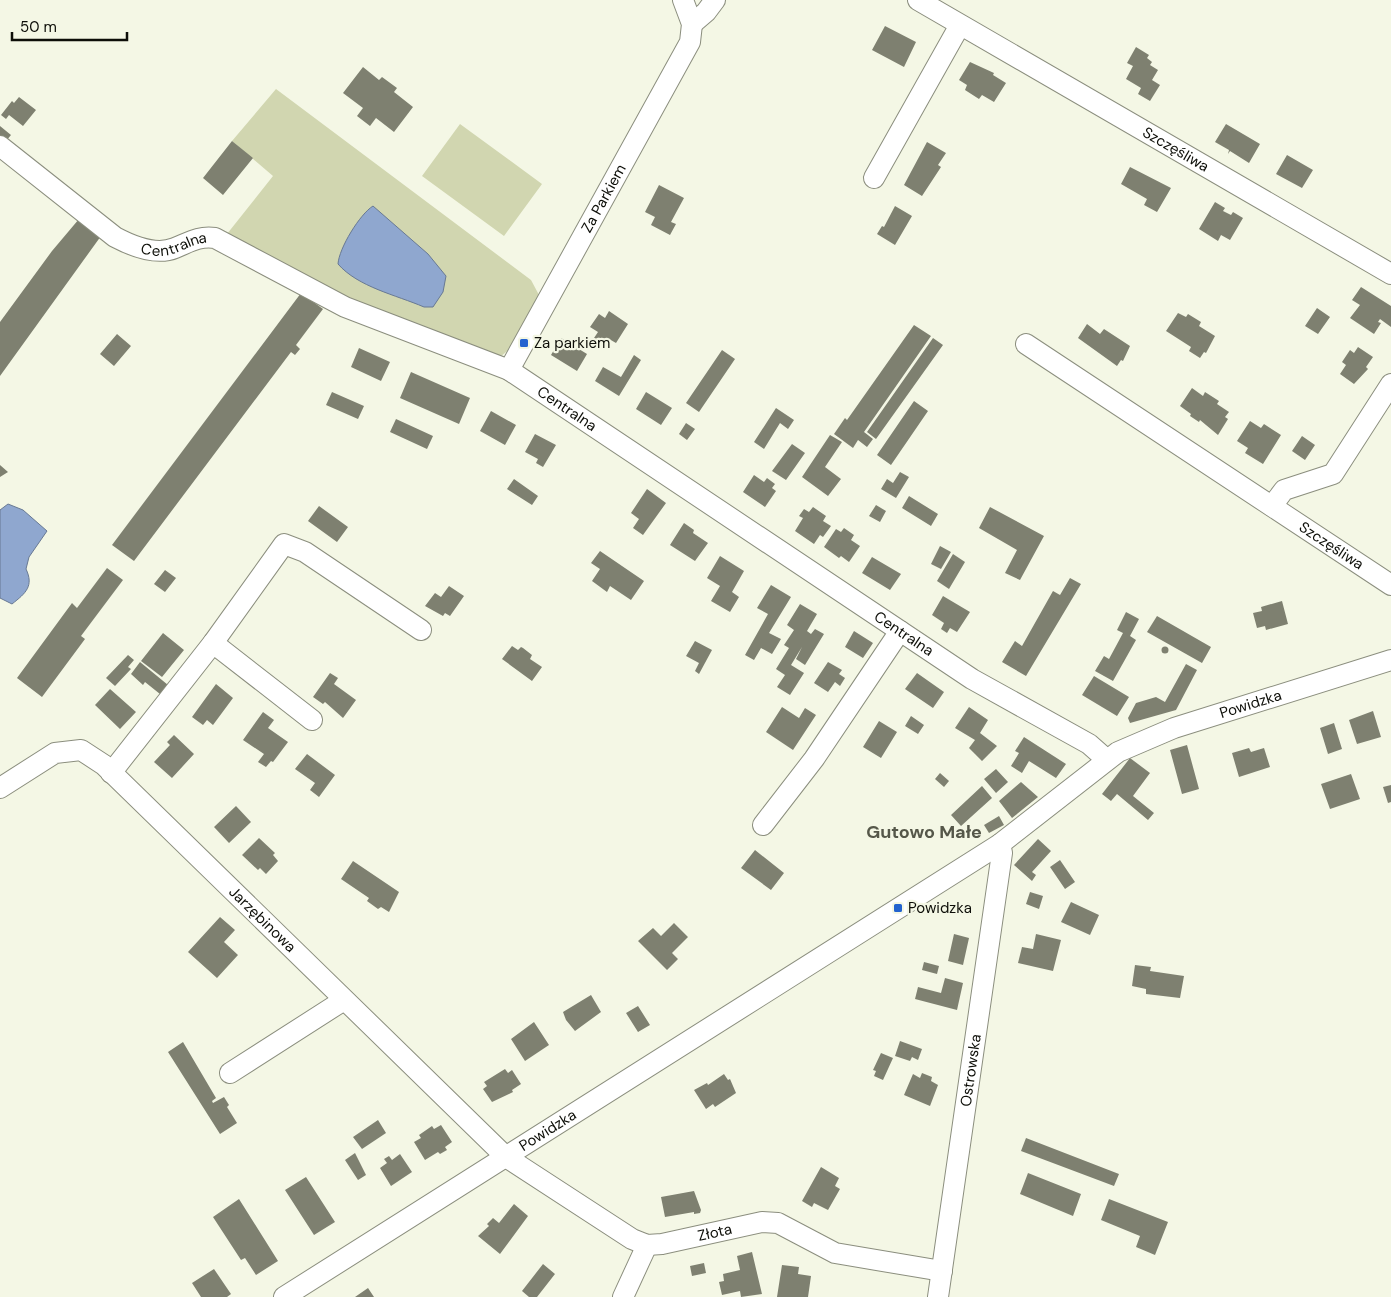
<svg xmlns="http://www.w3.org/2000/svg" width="1391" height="1297" viewBox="0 0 1391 1297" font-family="'DM Sans',sans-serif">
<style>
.green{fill:#d1d6b0}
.water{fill:#8fa7cf;stroke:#687993}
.building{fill:#7e8070}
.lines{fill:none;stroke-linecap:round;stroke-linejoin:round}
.minor-casing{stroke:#8b8e7e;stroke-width:22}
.minor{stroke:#fff;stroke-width:20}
.poi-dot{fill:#2463cf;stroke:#f4f7e5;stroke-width:2}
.labels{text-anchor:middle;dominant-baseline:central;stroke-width:4.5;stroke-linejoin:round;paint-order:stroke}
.street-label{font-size:15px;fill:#0d0e08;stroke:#f4f7e5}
.poi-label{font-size:15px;fill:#0d0e08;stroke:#f4f7e5;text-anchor:start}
.quarter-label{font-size:18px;font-weight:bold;fill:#555749;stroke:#f4f7e5}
</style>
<rect width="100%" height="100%" fill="#f4f7e5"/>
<path class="green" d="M276 89 531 280 539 295 512 347 500 357 352 303 227 234 273 176 232 141Z
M460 124 542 184 504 236 422 176Z"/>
<path class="water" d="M373 206 428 254 446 276 443 292 433 307H424C396 295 358 287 338 264 339 248 360 214 373 206Z
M8 504 23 510 47 531 29 557 26 569C34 586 26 593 12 604L0 598V510Z"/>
<path class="building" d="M885 26 916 42 904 67 872 50Z
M1136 47 1149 55 1147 58 1152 62 1150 65 1158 70 1152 80 1160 85 1150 101 1138 94 1141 88 1126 79 1133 66 1127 63Z
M970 62 994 73 993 75 1006 83 994 102 982 95 979 99 965 90 967 85 959 80Z
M363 67 379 80 382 77 397 88 394 92 413 107 394 132 376 118 370 126 357 116 363 108 343 93Z
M19 97 36 110 23 126 9 115 6 119 1 115 12 101 14 103Z
M1226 124 1260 144 1249 163 1230 151 1228 154 1229 150 1215 142Z
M0 126 11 135 6 141 0 136Z
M232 141 253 158 223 195 203 178Z
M927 142 946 153 938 165 941 167 922 196 904 185Z
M1287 155 1313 170 1302 188 1276 174Z
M1130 167 1171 188 1157 212 1144 205 1147 199 1121 184Z
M659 185 684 198 671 222 676 224 670 235 651 225 655 217 645 212Z
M1215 202 1225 208 1223 211 1231 215 1233 212 1243 218 1230 240 1221 235 1218 241 1199 229Z
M895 206 912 216 895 245 877 234 882 226 884 227Z
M79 219 101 236 0 376V322L52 251Z
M1361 287 1391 306V327L1380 319 1378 322 1381 323 1374 334 1350 318 1360 305 1352 300Z
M301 293 323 309 296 345 300 349 295 355 291 352 134 561 112 545Z
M1317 308 1330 317 1318 334 1305 326Z
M609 311 628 324 616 343 609 339 605 346 594 338 598 332 590 327 599 314 605 318Z
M1178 313 1186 317 1188 314 1201 322 1199 326 1215 336 1206 353 1204 352 1200 358 1189 351 1191 347 1166 331Z
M1087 324 1100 334 1104 329 1130 346 1123 361 1121 360 1117 366 1078 338Z
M914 325 931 336 864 432 873 439 867 447 858 440 853 448 834 434 845 418 847 420Z
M117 334 131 346 114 366 100 354Z
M561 338 587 354 577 371 551 355Z
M933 338 943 345 876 439 867 432Z
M1358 347 1373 357 1366 367 1368 369 1354 384 1340 374 1346 365 1342 362 1350 350 1354 353Z
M359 348 390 362 381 381 351 367Z
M722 350 735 359 699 412 686 403Z
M634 355 641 360 619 396 595 381 603 367 621 377Z
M411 372 470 398 459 424 400 398Z
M1192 388 1203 396 1205 392 1219 401 1217 404 1229 412 1225 417 1228 419 1218 435 1200 420 1199 422 1190 416 1191 414 1180 406Z
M332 392 364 406 358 419 326 405Z
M646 392 672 408 661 425 636 409Z
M914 401 928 411 891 465 877 455Z
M776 408 794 420 788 429 780 423 764 449 754 442Z
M491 411 516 425 505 445 480 431Z
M396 419 433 436 427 449 390 432Z
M1250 421 1261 428 1264 424 1281 435 1263 464 1245 453 1248 448 1237 441Z
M686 423 695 429 687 440 679 434Z
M535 434 556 445 543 467 536 463 538 459 525 452Z
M830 435 842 442 825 467 841 479 828 496 802 477Z
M1302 436 1315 445 1305 460 1292 451Z
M792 444 805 453 786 480 772 471Z
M0 465 8 472 0 477Z
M900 472 909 477 896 498 881 489 887 479 893 483Z
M754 475 764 482 767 478 775 484 772 488 776 491 765 507 743 492Z
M514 479 538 496 532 505 507 489Z
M647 489 666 503 643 535 633 528 639 519 631 513Z
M909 496 938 514 931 526 902 508Z
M876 505 886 511 880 522 869 516Z
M319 506 348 527 337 542 308 521Z
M813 507 826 516 823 521 831 526 823 537 820 535 814 544 795 531 803 518 799 516 804 509 809 512Z
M990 507 1044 536 1020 580 1005 573 1017 550 979 528Z
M684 523 694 530 693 533 708 543 695 561 670 545Z
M844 528 854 535 851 540 860 546 849 562 841 556 839 558 824 547 836 529 841 532Z
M940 546 951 552 941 569 931 564Z
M600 551 644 581 631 600 610 586 607 592 592 581 600 569 591 563Z
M953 554 965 562 949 589 937 581Z
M720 556 744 571 732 592 739 597 730 612 711 601 720 586 707 578Z
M872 557 901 574 890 590 862 573Z
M107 568 123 580 81 636 85 639 42 697 17 678 72 603 77 608Z
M165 570 176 578 165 592 154 584Z
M1070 578 1081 584 1026 676 1002 662 1015 641 1022 646 1053 591 1060 595Z
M771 585 791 597 769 633 781 639 772 654 761 648 754 660 745 655 768 614 757 608Z
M449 586 464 596 450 616 445 613 443 616 425 606 435 593 441 597Z
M943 596 970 612 957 632 950 628 947 633 941 629 944 623 932 615Z
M1282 601 1288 624 1266 630 1265 626 1257 628 1253 613 1262 611 1261 607Z
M800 604 817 614 807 631 811 634 815 629 824 634 805 665 796 659 802 647 791 665 804 673 790 695 777 687 785 675 776 669 789 648 784 645 794 630 787 625Z
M1126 612 1139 619 1130 636 1136 640 1113 681 1095 671 1104 656 1109 659 1123 633 1117 630Z
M1157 616 1211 647 1202 663 1147 632Z
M854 631 873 643 863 658 845 647Z
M163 633 184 650 162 677 141 661Z
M695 641 712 650 699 674 695 671 699 663 686 656Z
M512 646 518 650 521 647 523 648 532 655 530 659 542 667 532 681 502 659Z
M1161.5 650a3.5 3.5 0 1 1 7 0a3.5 3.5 0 1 1-7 0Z
M128 655 134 660 128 667 131 669 115 686 106 678Z
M140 662 168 685 160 694 145 682 143 685 131 674Z
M828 662 842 670 839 674 845 678 840 686 835 682 828 692 814 683Z
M1186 664 1197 670 1176 710 1130 723 1128 718 1136 703 1156 697 1165 702Z
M330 673 338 678 334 684 356 700 343 718 325 702 323 704 313 697Z
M917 673 944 692 933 708 905 689Z
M1094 676 1129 697 1117 716 1082 695Z
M216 684 233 698 213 725 207 720 203 725 192 717Z
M110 689 136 712 120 729 95 705Z
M782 707 799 718 805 708 816 715 793 750 766 732Z
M969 707 988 720 980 733 997 746 982 761 969 748 975 740 955 728Z
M1373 711 1381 737 1357 744 1349 720Z
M263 712 274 720 268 728 288 742 273 762 271 761 266 767 258 762 264 754 243 740Z
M911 716 924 725 918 734 905 726Z
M879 721 897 732 881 758 863 747Z
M1334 723 1342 749 1328 754 1320 728Z
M174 735 194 754 172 778 154 762 170 745 167 742Z
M1024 737 1066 764 1056 778 1029 761 1022 773 1011 766 1019 753 1015 751Z
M1187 745 1199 789 1182 794 1170 750Z
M1249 748 1251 752 1264 748 1270 767 1239 777 1232 753Z
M307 754 335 775 319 797 310 790 315 783 295 769Z
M1130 758 1150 773 1133 796 1154 813 1148 820 1117 794 1111 801 1102 794Z
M996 769 1008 782 996 793 984 779Z
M940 773 949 781 944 787 935 779Z
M1351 774 1360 799 1330 809 1321 784Z
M1021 782 1038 797 1012 818 999 801Z
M1391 785V802L1388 803 1383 787Z
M982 786 992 798 961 826 951 815Z
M236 806 251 822 229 843 214 827Z
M999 816 1004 825 989 833 984 825Z
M259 838 275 853 273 855 278 861 266 874 260 868 258 870 242 855Z
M1038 839 1051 851 1032 872 1036 875 1032 881 1014 865Z
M755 850 784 873 771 890 741 868Z
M1060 860 1075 882 1065 889 1050 867Z
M353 861 399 892 389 912 381 907 378 909 367 901 369 898 341 879Z
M1030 892 1043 896 1039 909 1026 904Z
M1071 902 1099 915 1090 935 1061 922Z
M220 917 235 930 224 942 238 955 217 978 188 952Z
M674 923 688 937 672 953 678 959 667 970 638 941 653 928 661 936Z
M954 934 969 938 963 965 948 961Z
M1036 934 1061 940 1053 971 1018 963 1022 947 1033 949Z
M924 962 939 966 937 974 922 970Z
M1135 965 1151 967 1150 971 1184 976 1180 998 1146 994V989L1132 986Z
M945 978 963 983 957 1010 915 999 918 987 941 993Z
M591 995 601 1012 575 1031 566 1020 563 1012Z
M638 1006 650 1025 638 1032 626 1013Z
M534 1022 549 1045 525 1061 511 1039Z
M900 1041 922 1049 918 1060 912 1057 910 1061 895 1056Z
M183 1042 216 1098 212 1101 213 1103 224 1097 229 1105 227 1107 237 1123 220 1134 168 1052Z
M881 1053 893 1058 883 1080 874 1076 876 1071 873 1070Z
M505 1069 508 1073 512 1070 521 1084 512 1090 513 1092 492 1102 483 1089 487 1086 484 1082Z
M922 1073 932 1077 931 1081 938 1085 930 1106 904 1095 913 1074 920 1078Z
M724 1074 728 1080 730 1079 736 1093 715 1107 713 1104 706 1109 694 1090 707 1083 708 1085Z
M378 1120 386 1133 362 1149 353 1137Z
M441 1125 452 1142 445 1147 447 1150 440 1154 438 1152 425 1160 414 1142 421 1138 419 1135 432 1126 434 1129Z
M1026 1138 1119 1174 1114 1186 1021 1151Z
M355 1153 366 1175 358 1180 345 1160Z
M400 1154 412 1172 391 1186 380 1168 387 1163 384 1159 389 1156 392 1160Z
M821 1167 839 1178 835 1186 840 1189 828 1210 814 1203 812 1207 802 1201Z
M1028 1173 1081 1194 1073 1216 1020 1194Z
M306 1177 335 1222 314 1235 285 1190Z
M694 1191 701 1210 700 1213 694 1214V1212L665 1217 661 1197Z
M239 1199 278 1261 256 1275 245 1258 241 1260 213 1217Z
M1109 1199 1168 1222 1155 1255 1136 1247 1140 1236 1101 1220Z
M514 1204 528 1216 500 1254 478 1236 489 1226 487 1224 493 1218 499 1223Z
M752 1252 762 1294 741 1297 740 1291 722 1295 719 1282 724 1281 723 1274 740 1270 737 1256Z
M704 1263 706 1273 692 1276 690 1266Z
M543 1264 555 1274 537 1297H529L522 1291Z
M782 1265 799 1267 798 1274 811 1276 808 1297H777Z
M214 1269 231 1294 227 1297H201L192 1283Z
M368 1288 374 1297H355Z"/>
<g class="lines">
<defs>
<g id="minor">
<path id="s1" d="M918 0 1391 274"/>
<path d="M692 24 706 12 715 0"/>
<path id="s2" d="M0 146 115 237C132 246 156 256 175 248 190 242 198 236 215 238L345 307 509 370 972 679 1089 744 1106 759"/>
<path d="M874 178 960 25"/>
<path id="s3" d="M1026 344 1391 585"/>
<path id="s4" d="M509 370 690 42 692 24 683 0"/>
<path d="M1272 506 1284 490 1333 474 1391 384"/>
<path d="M213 643 312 720"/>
<path d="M111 773 213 643 284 544 305 552 421 630"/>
<path id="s5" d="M0 788 55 753 81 750 104 765 506 1157 632 1239 647 1245 662 1244 762 1222 778 1223 835 1253 942 1271"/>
<path d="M763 825 814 759 900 631"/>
<path d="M230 1073 344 1000"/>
<path id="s6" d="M284 1297 1000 844 1118 752 1174 728 1391 660"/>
<path d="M623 1297 647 1245"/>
<path id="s7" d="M938 1297 1002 853 1000 844"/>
</g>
</defs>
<use href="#minor" class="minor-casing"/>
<use href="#minor" class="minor"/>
</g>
<g class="poi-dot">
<rect x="519" y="338" width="10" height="10" rx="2.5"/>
<rect x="893" y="903" width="10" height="10" rx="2.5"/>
</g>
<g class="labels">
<g class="street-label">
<text stroke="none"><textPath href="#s1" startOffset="298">Szczęśliwa</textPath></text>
<text stroke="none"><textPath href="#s4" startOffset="196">Za Parkiem</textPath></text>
<text stroke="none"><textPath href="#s2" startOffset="209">Centralna</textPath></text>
<text stroke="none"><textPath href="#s2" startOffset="644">Centralna</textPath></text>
<text stroke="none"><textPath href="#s3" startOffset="366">Szczęśliwa</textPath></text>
<text stroke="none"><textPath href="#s2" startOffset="1049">Centralna</textPath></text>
<text stroke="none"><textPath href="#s6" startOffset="1138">Powidzka</textPath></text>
<text stroke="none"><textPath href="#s5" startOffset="340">Jarzębinowa</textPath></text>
<text stroke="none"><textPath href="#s7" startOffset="229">Ostrowska</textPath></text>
<text stroke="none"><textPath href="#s6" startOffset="312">Powidzka</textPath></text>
<text stroke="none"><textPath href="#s5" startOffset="916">Złota</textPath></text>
</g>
<g class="poi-label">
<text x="534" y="343">Za parkiem</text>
<text x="908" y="908">Powidzka</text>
</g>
<g class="quarter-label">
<text x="924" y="832">Gutowo Małe</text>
</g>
</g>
<path d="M12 32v8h115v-8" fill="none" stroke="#0d0e08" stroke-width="2.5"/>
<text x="20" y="32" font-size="15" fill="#0d0e08" stroke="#f4f7e5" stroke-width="4" paint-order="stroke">50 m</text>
</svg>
